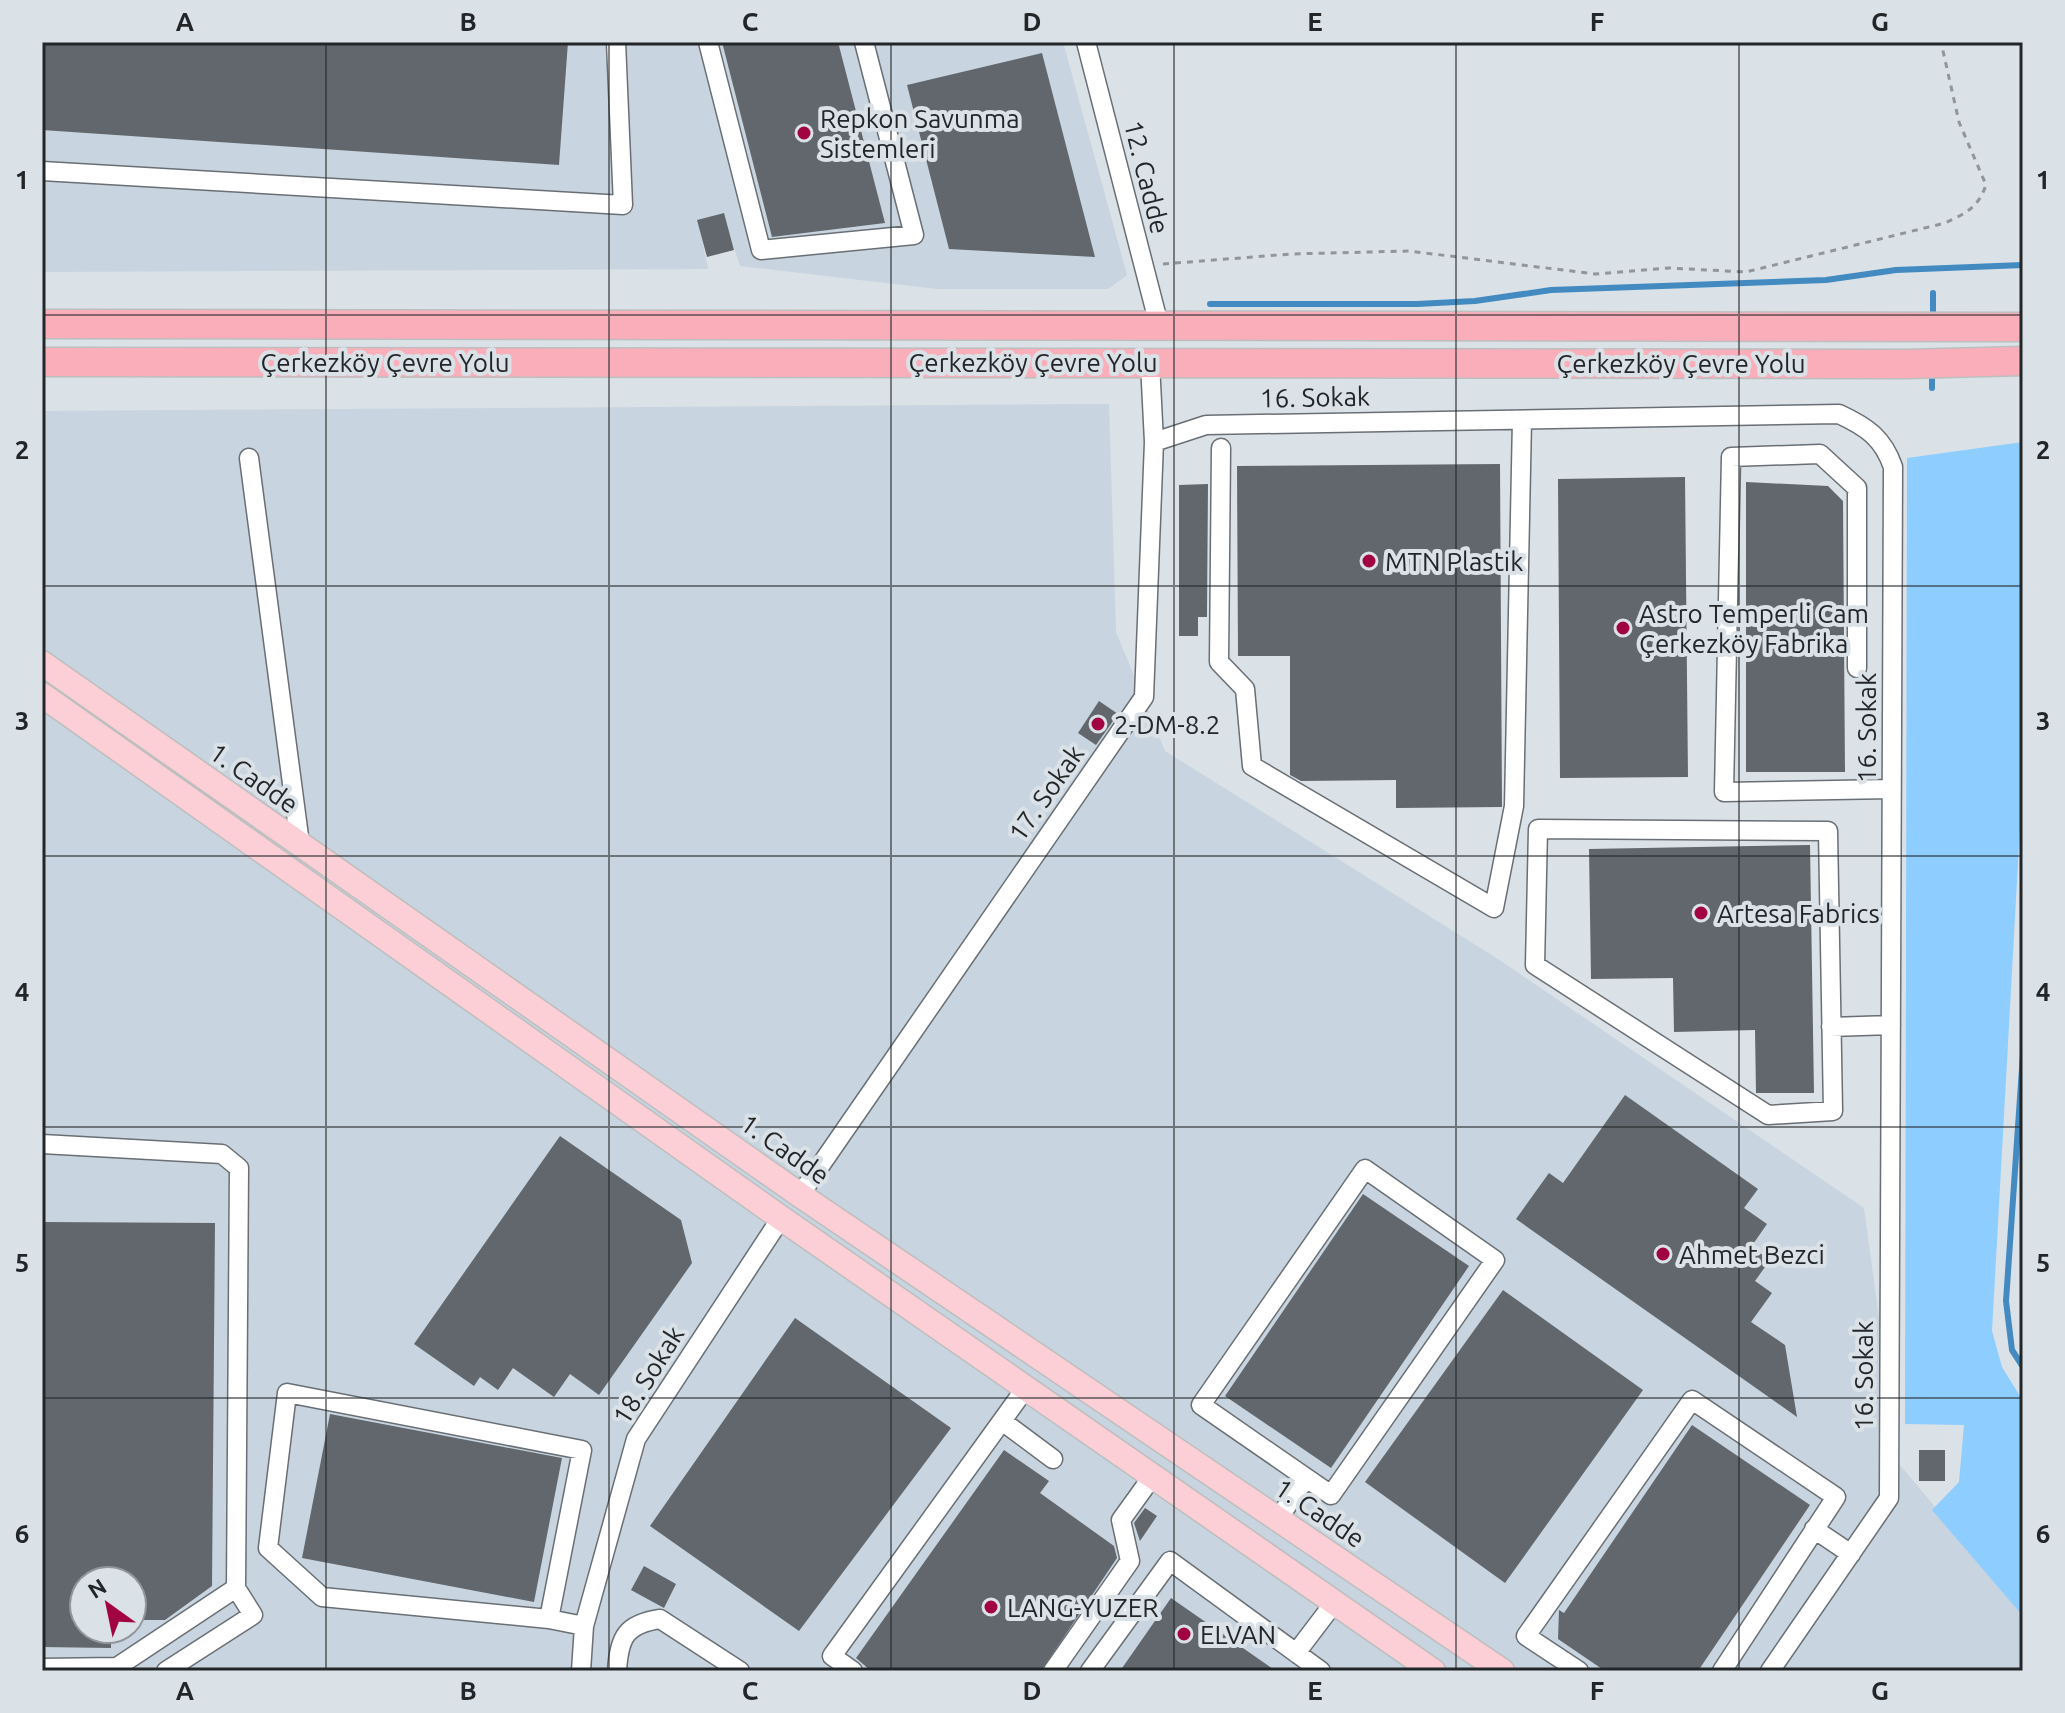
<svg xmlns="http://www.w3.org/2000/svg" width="2065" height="1713" viewBox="0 0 2065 1713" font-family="Ubuntu,sans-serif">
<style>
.built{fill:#c8d4df;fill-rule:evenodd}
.green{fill:#8ecdff}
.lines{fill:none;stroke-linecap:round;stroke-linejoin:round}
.stream{stroke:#428ac0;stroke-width:6}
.building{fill:#61676c}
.minor-casing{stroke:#696f74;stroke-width:21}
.major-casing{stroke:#bdbebe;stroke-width:27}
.highway-casing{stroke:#bdbebe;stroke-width:31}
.path{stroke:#91969b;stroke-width:3;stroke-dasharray:6 6;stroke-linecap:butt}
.minor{stroke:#fff;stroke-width:18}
.major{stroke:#fcced6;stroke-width:24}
.highway{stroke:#faaeba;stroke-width:28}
.grid{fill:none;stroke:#232628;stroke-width:2;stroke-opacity:0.55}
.poi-dot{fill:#a10441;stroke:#dae1e7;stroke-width:3}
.labels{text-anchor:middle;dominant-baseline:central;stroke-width:8;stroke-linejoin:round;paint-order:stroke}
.poi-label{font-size:26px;fill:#232628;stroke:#dae1e7;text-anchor:start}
.street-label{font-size:26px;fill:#232628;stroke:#dae1e7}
.neatline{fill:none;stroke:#232628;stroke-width:3}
.grid-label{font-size:26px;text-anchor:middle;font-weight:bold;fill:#232628}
</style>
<rect width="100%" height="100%" fill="#dae1e7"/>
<path class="built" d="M42 42H1063L1127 275 1108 289H937L740 266 723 213 698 220 708 269 42 272Z
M1109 404 1116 632 1165 751 1498 959 1864 1208 1899 1464 2023 1611V1671H42V411ZM84 1581H132V1629H84Z"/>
<path class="green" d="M2023 442V773L1992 1331 2002 1367 2023 1401V1616L1932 1510 1959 1482 1964 1425 1905 1424 1907 458Z"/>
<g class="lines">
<path class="stream" d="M1210 304H1417L1475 301 1551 290 1826 280 1896 270 2023 265
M1933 321V293
M1932 388V372
M2023 1054 2006 1301 2012 1350 2023 1367"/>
</g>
<path class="building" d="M42 42H568L559 165 42 130Z
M722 42H838L885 223 772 237Z
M1042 53 1095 257 949 249 907 85Z
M724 213 734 250 707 257 697 220Z
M1500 464 1502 807 1396 808V780L1301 781 1290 775V656H1238L1237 466Z
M1685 477 1688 777 1560 778 1558 479Z
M1746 482 1828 486 1843 501 1845 772H1746Z
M1208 484 1207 617H1198V636H1179V485Z
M1099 701 1118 714 1096 745 1078 733Z
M1810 845 1814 1093H1756L1755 1030 1674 1032 1673 978 1591 979 1589 849Z
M1625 1095 1758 1189 1744 1208 1767 1224 1751 1247 1770 1260 1755 1281 1772 1293 1751 1322 1785 1345 1797 1417 1516 1219 1549 1173 1563 1183Z
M560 1136 681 1220 692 1263 599 1395 570 1374 554 1397 513 1368 498 1390 480 1377 474 1386 414 1344Z
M1363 1194 1469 1266 1331 1468 1225 1396Z
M42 1222 215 1223 212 1586 165 1620H132V1581H84V1629H111V1648L42 1647Z
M1503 1290 1643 1390 1505 1583 1365 1482Z
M795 1318 951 1428 799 1631 650 1526Z
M330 1414 562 1458 534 1602 302 1558Z
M1692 1425 1810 1505 1698 1671H1605L1558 1639 1559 1610 1564 1613Z
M1004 1450 1049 1481 1040 1493 1114 1546 1117 1558 1041 1671H871L856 1658Z
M1919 1450H1945V1481H1919Z
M1145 1508 1157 1516 1140 1541 1134 1523Z
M644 1566 676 1584 664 1608 631 1590Z
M1171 1598 1276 1671H1120Z"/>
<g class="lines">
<defs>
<path id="minor" d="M708 42 761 250 914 235 864 42
M1086 42 1159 325
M42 171 623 205 616 42
M1154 442 1206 425 1839 414C1867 427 1883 438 1893 467L1889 1498 1770 1671
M1221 448 1219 662 1245 689 1252 766 1494 908 1514 806 1522 420
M249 458 300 844
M1857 668V488L1820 454 1731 457 1724 792 1891 789
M1538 829 1828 831 1833 1111 1768 1115 1535 965Z
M1831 1027 1891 1025
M42 1144 222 1154 239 1168 236 1588
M1365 1169 1495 1260 1331 1495 1201 1405Z
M800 1195 1144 697 1154 442 1150 363
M1002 1421 1053 1459
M1278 1519 1306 1478
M1814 1529 1851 1554
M549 1619 582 1450 287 1393 268 1548 322 1597 549 1619 584 1626
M1296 1653 1334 1603
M42 1668 117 1667 236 1588 253 1615 166 1671
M581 1671 584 1626 636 1439 781 1218
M617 1671C619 1637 626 1624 660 1619L740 1671
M853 1671 832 1656 1025 1389
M1053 1671 1130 1561 1121 1520 1152 1477
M1090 1671 1170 1561 1321 1671
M1579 1671 1526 1636 1692 1400 1836 1497 1722 1671"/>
<path id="major" d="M42 663 800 1195 1502 1671
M42 695 781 1218 1433 1671"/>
<path id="highway" d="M42 324 2023 327
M42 362 1906 364 2023 361"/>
</defs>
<use href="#minor" class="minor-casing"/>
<use href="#major" class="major-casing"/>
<use href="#highway" class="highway-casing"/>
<path class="path" d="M1163 264 1291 254 1409 251 1595 274 1669 268 1746 272 1945 223C1966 213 1978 208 1986 185L1959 122 1941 42"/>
<use href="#minor" class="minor"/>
<use href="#major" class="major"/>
<use href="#highway" class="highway"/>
</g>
<path class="grid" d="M326 42V1671M609 42V1671M891 42V1671M1174 42V1671M1456 42V1671M1739 42V1671M42 315H2023M42 586H2023M42 856H2023M42 1127H2023M42 1398H2023"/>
<g class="poi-dot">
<circle cx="804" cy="133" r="8"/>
<circle cx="1369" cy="561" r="8"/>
<circle cx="1623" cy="628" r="8"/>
<circle cx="1098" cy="724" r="8"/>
<circle cx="1701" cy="913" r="8"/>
<circle cx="1663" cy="1254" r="8"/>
<circle cx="991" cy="1607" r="8"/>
<circle cx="1184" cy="1634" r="8"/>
</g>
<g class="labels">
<g class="poi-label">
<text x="820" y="118">Repkon Savunma<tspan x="820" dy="30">Sistemleri</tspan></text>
<text x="1385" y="561">MTN Plastik</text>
<text x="1639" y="613">Astro Temperli Cam<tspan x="1639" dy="30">Çerkezköy Fabrika</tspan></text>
<text x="1114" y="724">2-DM-8.2</text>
<text x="1717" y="913">Artesa Fabrics</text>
<text x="1679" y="1254">Ahmet Bezci</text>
<text x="1007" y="1607">LANG-YUZER</text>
<text x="1200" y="1634">ELVAN</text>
</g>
<g class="street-label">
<text transform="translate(1147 177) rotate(76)">12. Cadde</text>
<text x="385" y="362">Çerkezköy Çevre Yolu</text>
<text x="1033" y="362">Çerkezköy Çevre Yolu</text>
<text x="1681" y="363">Çerkezköy Çevre Yolu</text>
<text transform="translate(1315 397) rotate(-1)">16. Sokak</text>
<text transform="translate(1866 728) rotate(-90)">16. Sokak</text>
<text transform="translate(254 778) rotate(35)">1. Cadde</text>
<text transform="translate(1046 793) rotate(-55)">17. Sokak</text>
<text transform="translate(785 1149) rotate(35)">1. Cadde</text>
<text transform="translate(648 1375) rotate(-58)">18. Sokak</text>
<text transform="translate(1863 1376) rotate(-90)">16. Sokak</text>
<text transform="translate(1320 1513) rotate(34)">1. Cadde</text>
</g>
</g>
<rect width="2065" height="1713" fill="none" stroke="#dae1e7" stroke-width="88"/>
<g transform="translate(108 1605) rotate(327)"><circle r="38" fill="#dae1e7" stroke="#91969b" stroke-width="2"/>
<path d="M0-6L14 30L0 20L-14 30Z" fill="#a10441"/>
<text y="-12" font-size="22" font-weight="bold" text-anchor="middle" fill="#232628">N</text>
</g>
<rect x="44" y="44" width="1977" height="1625" class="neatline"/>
<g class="grid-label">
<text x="185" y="31">A</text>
<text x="468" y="31">B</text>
<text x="750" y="31">C</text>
<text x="1032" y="31">D</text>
<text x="1315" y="31">E</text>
<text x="1597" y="31">F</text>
<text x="1880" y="31">G</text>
<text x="22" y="189">1</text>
<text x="2043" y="189">1</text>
<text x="22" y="459">2</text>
<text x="2043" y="459">2</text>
<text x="22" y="730">3</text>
<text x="2043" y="730">3</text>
<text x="22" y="1001">4</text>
<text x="2043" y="1001">4</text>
<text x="22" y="1272">5</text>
<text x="2043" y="1272">5</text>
<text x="22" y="1543">6</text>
<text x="2043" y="1543">6</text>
<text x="185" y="1700">A</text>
<text x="468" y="1700">B</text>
<text x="750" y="1700">C</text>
<text x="1032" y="1700">D</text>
<text x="1315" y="1700">E</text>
<text x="1597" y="1700">F</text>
<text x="1880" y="1700">G</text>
</g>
</svg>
